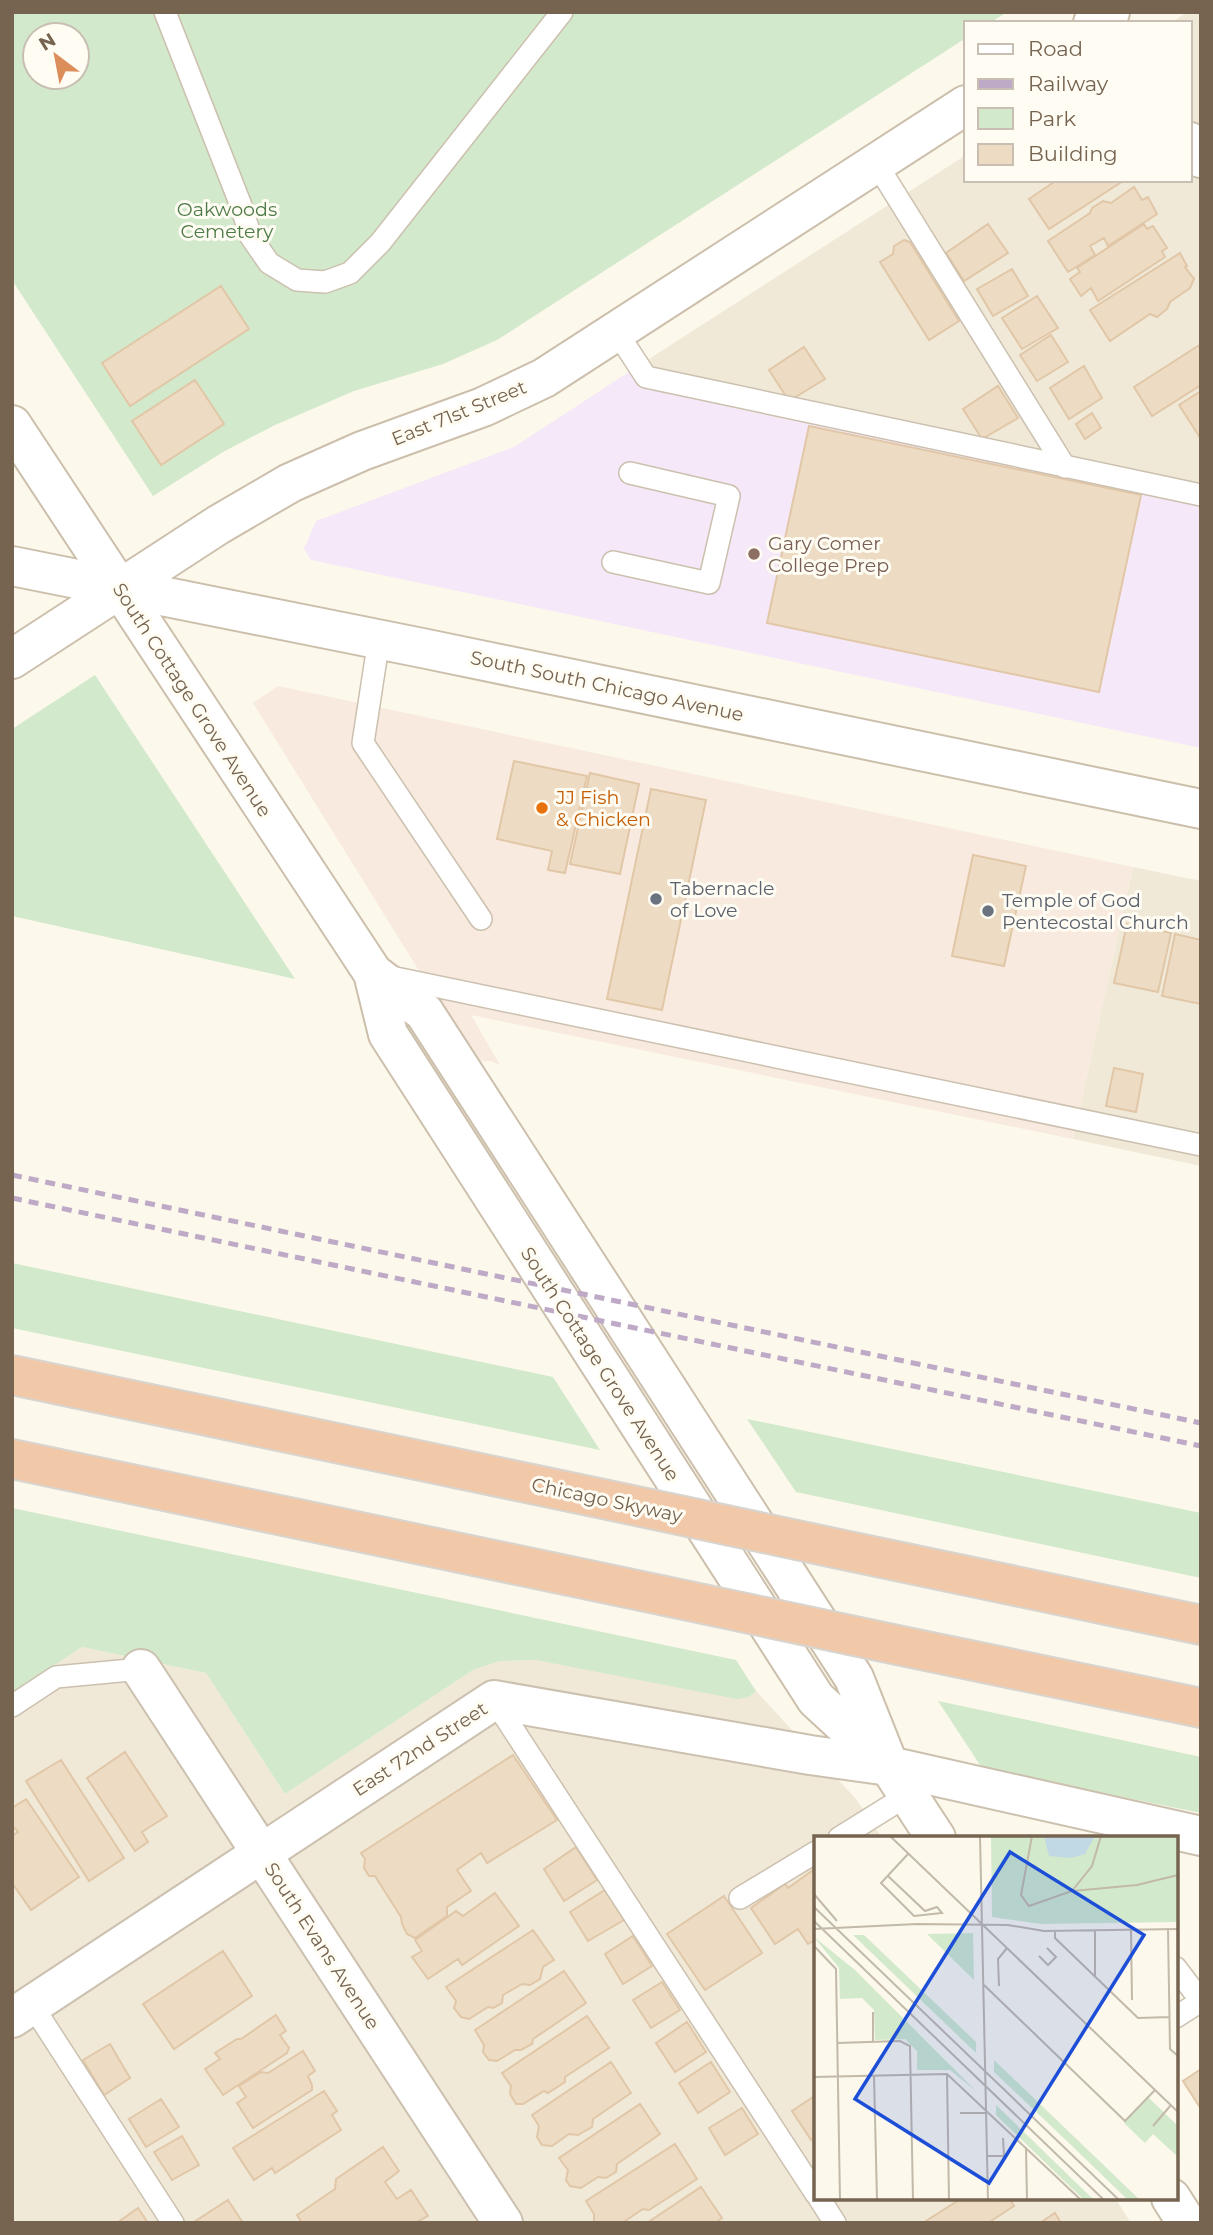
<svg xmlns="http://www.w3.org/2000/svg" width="1213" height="2235" viewBox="0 0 1213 2235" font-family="Montserrat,sans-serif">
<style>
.residential{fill:#f0e9d8}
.commercial{fill:#f8eade}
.education{fill:#f5e8f8}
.green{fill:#d2e9cb;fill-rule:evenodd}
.building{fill:#eddcc3;stroke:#e1c7a7;stroke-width:2}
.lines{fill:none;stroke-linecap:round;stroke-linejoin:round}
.lane-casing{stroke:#ccc0af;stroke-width:24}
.street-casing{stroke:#ccc0af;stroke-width:42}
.secondary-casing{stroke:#ccbfab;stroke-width:42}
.highway-casing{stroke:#d9d4ce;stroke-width:42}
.lane{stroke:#fff;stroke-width:21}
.street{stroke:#fff;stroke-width:38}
.secondary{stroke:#fff;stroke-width:38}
.highway{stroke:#f1c8a8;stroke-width:38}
.rail{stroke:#beaac6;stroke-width:5;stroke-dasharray:10 7;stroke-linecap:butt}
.highway-bridge-casing{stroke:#d9d4ce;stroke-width:42;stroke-linecap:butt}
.highway-bridge{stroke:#f1c8a8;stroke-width:38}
.education-dot{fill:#8d6e63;stroke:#fefcf3;stroke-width:2.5}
.food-dot{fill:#e8710a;stroke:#fefcf3;stroke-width:2.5}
.worship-dot{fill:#6b7280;stroke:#fefcf3;stroke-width:2.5}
.labels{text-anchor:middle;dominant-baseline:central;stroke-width:6;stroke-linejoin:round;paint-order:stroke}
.park-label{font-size:19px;fill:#4e7b48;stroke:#fefcf3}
.street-label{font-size:19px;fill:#766450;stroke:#fefcf3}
.education-label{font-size:19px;fill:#785e54;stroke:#fefcf3;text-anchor:start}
.food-label{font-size:19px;fill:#c56008;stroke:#fefcf3;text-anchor:start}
.worship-label{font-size:19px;fill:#5b616d;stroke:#fefcf3;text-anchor:start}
.inset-road{fill:none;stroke:#c2b9a9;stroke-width:2}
.view{fill:#1d4ed8;fill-opacity:0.15;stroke:#1d4ed8;stroke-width:3.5}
.inset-edge{fill:none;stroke:#766450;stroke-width:3.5}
</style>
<rect width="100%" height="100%" fill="#fcf8ec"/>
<path class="residential" d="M1187 12H1201V495L638 366 966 155V180H1190V23H1171Z
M1133 867 1201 881V1166L1073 1139Z
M82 1647 206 1673 285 1794 473 1670 500 1661 536 1660 749 1697 756 1691 856 1799 882 1838H816V2198H1115L1131 2223H12V1693Z"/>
<path class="commercial" d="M278 686 1133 867 1073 1139 471 1015 500 1065 491 1061H475L253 703Z"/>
<path class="education" d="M638 366 1201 495V748L311 560 304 549 316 521 514 447Z"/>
<path class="green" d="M12 12H1007L990 23H966V38L497 340 443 364 354 391 275 425 223 452 153 496 12 280ZM35 35H77V77H35Z
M95 675 295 979 12 916V729Z
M12 1263 553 1377 600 1450 12 1328Z
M747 1419 1201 1513V1578L796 1492Z
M12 1508 736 1660 756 1691 749 1697 737 1699 536 1660 500 1661 473 1670 285 1794 206 1673 82 1647 12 1693Z
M938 1701 1201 1757V1813L982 1768Z"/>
<path class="building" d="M1057 180H1123V181L1049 229 1029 199Z
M1134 187 1142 200 1148 197 1157 214 1108 246 1104 238 1090 246 1095 255 1068 272 1048 241 1090 213 1092 208 1103 201 1111 203Z
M988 224 1008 253 964 281 946 253Z
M1144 224 1147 229 1153 226 1167 248 1162 251 1165 257 1098 301 1091 288 1081 296 1070 279 1080 272 1077 268Z
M904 240 910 242 959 321 929 340 880 262 893 254 894 246Z
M1180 253 1187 266 1185 267 1194 279 1190 288 1170 302 1167 309 1157 317 1150 314 1110 341 1090 310Z
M1012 269 1028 296 993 316 977 289Z
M221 286 249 329 130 406 102 363Z
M1037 296 1058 328 1022 349 1002 318Z
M1051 335 1068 362 1037 381 1020 355Z
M1201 344V385L1152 416 1134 387Z
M804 347 825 379 789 401 769 370Z
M1084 366 1102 398 1069 419 1050 388Z
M195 380 224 424 161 465 132 421Z
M998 386 1018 418 982 439 963 409Z
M1201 391V434L1199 436 1179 405Z
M1092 413 1101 428 1085 439 1076 424Z
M809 426 1141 495 1099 692 767 623Z
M514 761 587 776 565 873 548 870 552 851 497 839Z
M590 773 639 784 620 874 570 864Z
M651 789 706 800 662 1010 607 999Z
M973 855 1026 866 1004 966 952 956Z
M1127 924 1171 933 1158 992 1114 983Z
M1175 934 1201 940V1004L1162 996Z
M1114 1068 1143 1074 1136 1112 1106 1106Z
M125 1752 167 1816 142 1832 148 1842 135 1851 87 1778Z
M513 1755 557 1820 487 1863 481 1853 457 1870 471 1891 447 1907V1916L415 1938 407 1934 402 1924 401 1917 375 1876H369L364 1868 365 1859 361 1853Z
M61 1760 124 1858 89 1881 26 1781Z
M26 1799 79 1877 31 1910 12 1883V1836L18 1832 12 1825V1808Z
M576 1847 597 1880 564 1901 544 1869Z
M816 1868V1939L808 1944 798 1929 775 1944 751 1908 785 1884 788 1888Z
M605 1890 624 1920 588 1941 570 1912Z
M495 1893 519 1926 462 1965 458 1959 428 1979 412 1957 422 1951 415 1940 456 1911 463 1916Z
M724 1896 762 1953 705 1990 667 1934Z
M533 1930 554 1960 543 1967 540 1979 530 1985 522 1984 503 1995 502 2003 493 2008 488 2007 469 2019 461 2017 454 2008 456 2001 446 1987Z
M633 1936 652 1966 623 1984 605 1954Z
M223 1951 252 1996 174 2049 143 2004Z
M564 1971 586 2003 533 2039 532 2044 521 2050H515L497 2061 489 2060 483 2052 484 2045 475 2030Z
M662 1982 680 2010 651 2028 633 2000Z
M276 2015 286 2031 280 2035 289 2048 287 2053 223 2095 205 2069 220 2059 215 2053 237 2039H241Z
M587 2016 609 2048 565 2077V2082L548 2093 544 2091 523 2104H516L510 2094 511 2086 502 2073Z
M687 2022 706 2052 675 2072 656 2043Z
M110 2044 130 2078 104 2095 83 2060Z
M303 2051 315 2071 308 2076 312 2085V2090L253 2128 237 2103 246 2097 239 2086 261 2072 268 2073Z
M611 2062 631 2093 593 2119 592 2127 578 2135 569 2134 552 2146 542 2145 537 2137 539 2126 532 2115Z
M711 2062 730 2092 698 2113 679 2083Z
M1201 2069V2109L1183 2081Z
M324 2091 337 2111 332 2115 341 2130 275 2173 272 2168 254 2180 233 2148Z
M816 2095V2137L811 2140 792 2111Z
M161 2099 179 2127 146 2147 129 2119Z
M640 2104 660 2134 617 2164 616 2172 606 2178 598 2177 581 2188 570 2186 566 2180 568 2170 559 2158Z
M742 2108 758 2134 725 2155 709 2128Z
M182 2136 199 2165 172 2180 154 2152Z
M675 2144 697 2179 649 2210 643 2209 622 2223H594V2214L586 2201Z
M383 2147 399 2171 385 2182 397 2199 411 2190 428 2216 415 2223H302L297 2215 335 2189 336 2179Z
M701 2187 722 2218 715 2223H647Z
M962 2198H1009L1014 2206 991 2221 992 2223H923Z
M228 2200 243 2223H194V2222Z
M138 2208 148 2223H117Z
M1055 2213 1061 2223H1040Z"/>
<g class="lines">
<defs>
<path id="lane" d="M165 12 240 203 251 237 269 263 297 280 325 282 350 273 380 243 562 12
M876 163 1065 467
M616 331 646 377 1201 495
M613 562 709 583 729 496 630 473
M379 639 363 743 481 919
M391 977 1201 1145
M494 1700 816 2194
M12 1706 56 1677 141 1669
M839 1838 908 1795
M740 1898 816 1852
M1176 1968 1201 2001 1176 2017
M32 2005 173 2223
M819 2198 835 2223"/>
<path id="street" d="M1190 142 1201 158
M141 1669 503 2223
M12 2018 494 1700 810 1755 889 1766 1201 1836"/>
<path id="secondary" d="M1093 23 1110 12
M12 425 373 973 424 1012 854 1678 889 1766 936 1838
M12 566 422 648 1201 809
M12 659 218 525 290 483 362 451 483 407 544 378 966 105
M373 973 388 1034 816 1699 882 1760
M1171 2198 1187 2223"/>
<path id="highway" d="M12 1375 627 1504
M12 1459 689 1601
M839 1549 1201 1625
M902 1646 1201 1708"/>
</defs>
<use href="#lane" class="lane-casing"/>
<use href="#street" class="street-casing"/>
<use href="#secondary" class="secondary-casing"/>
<use href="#highway" class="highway-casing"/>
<use href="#lane" class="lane"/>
<use href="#street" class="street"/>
<use href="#secondary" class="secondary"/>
<use href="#highway" class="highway"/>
<path class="rail" d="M12 1175 1201 1423
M12 1198 1201 1446"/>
<defs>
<path id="highway-bridge" d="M627 1504 839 1549
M689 1601 902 1646"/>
</defs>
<use href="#highway-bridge" class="highway-bridge-casing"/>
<use href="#highway-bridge" class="highway-bridge"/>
</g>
<circle class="education-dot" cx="754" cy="554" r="7"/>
<circle class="food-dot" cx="542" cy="808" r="7"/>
<g class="worship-dot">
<circle cx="656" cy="899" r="7"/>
<circle cx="988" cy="911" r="7"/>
</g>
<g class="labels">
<g class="park-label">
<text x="227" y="209">Oakwoods<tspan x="227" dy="22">Cemetery</tspan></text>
</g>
<g class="street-label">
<text transform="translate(459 413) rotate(-22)">East 71st Street</text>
<text transform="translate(607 686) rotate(12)">South South Chicago Avenue</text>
<text transform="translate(192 700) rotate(57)">South Cottage Grove Avenue</text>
<text transform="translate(600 1364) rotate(57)">South Cottage Grove Avenue</text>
<text transform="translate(607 1500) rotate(12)">Chicago Skyway</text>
<text transform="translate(420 1749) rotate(-33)">East 72nd Street</text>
<text transform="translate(322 1946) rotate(57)">South Evans Avenue</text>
</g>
<g class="education-label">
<text x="768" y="543">Gary Comer<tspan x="768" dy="22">College Prep</tspan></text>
</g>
<g class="food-label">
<text x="556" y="797">JJ Fish<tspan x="556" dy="22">&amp; Chicken</tspan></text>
</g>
<g class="worship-label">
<text x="670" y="888">Tabernacle<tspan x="670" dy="22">of Love</tspan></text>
<text x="1002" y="900">Temple of God<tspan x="1002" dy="22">Pentecostal Church</tspan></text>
</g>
</g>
<g transform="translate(814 1836)">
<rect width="364" height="364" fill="#fcf8ec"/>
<path d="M177 0H364V86L227 88 178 81ZM159 97 160 144 113 98ZM39 99H50L162 206V217ZM0 101 41 134 162 255 136 234H103V215L91 203 61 204 60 174 48 162 26 163 25 132ZM180 224 326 364H314L257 309 180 236ZM334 261 364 290V321L339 298 331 307 310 287ZM182 269 280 364H270L182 279Z" fill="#d2e9cb"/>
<path d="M230 0H281L271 18 257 22 235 20Z" fill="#c1d9e5"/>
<path class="inset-road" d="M76 0 364 276M166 0 174 364M218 0 207 59 215 70 258 55 278 30 287 0M74 40 111 75 123 71 128 77 100 80 67 47 94 18M259 55 323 49 364 39M0 58 23 85M0 71 305 364M0 85 290 364M0 93 103 88 194 89 230 95 364 93M354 93 356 213 364 220M317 94 318 164M241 95V102L324 182 356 181M0 110 22 133 26 364M225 120 234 129 242 121 233 112M281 141V94M170 149 311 285 341 254M185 150 184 123 193 112M59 176V206M23 207 86 205 96 210 99 364M133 238 135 364M60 240 63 364M0 241 133 238 267 364M146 277H172M339 290 357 269M212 312 213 364M173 320H190L189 302"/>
<path class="view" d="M196 16 330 99 175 347 41 263Z"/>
<rect width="364" height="364" class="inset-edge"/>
</g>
<rect width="1213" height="2235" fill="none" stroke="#766450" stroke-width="28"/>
<rect x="964" y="21" width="228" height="161" fill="#fefcf3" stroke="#c8bfb2" stroke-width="2"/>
<rect x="978" y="44" width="35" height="10" fill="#ffffff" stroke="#c8bfb2" stroke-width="2"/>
<text x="1028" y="56" font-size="21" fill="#766450">Road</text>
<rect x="978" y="79" width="35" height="10" fill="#beaac6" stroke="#c8bfb2" stroke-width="2"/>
<text x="1028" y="91" font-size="21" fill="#766450">Railway</text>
<rect x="978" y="108" width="35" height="21" fill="#d2e9cb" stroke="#c8bfb2" stroke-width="2"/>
<text x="1028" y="126" font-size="21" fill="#766450">Park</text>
<rect x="978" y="144" width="35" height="21" fill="#eddcc3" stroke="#c8bfb2" stroke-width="2"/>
<text x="1028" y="161" font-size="21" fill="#766450">Building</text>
<g transform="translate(56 56) rotate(328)"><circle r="33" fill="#fefcf3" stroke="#c8bfb2" stroke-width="2"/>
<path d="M0-5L12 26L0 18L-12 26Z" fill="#dc8e5a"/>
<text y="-10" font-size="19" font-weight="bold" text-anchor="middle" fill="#766450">N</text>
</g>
</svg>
